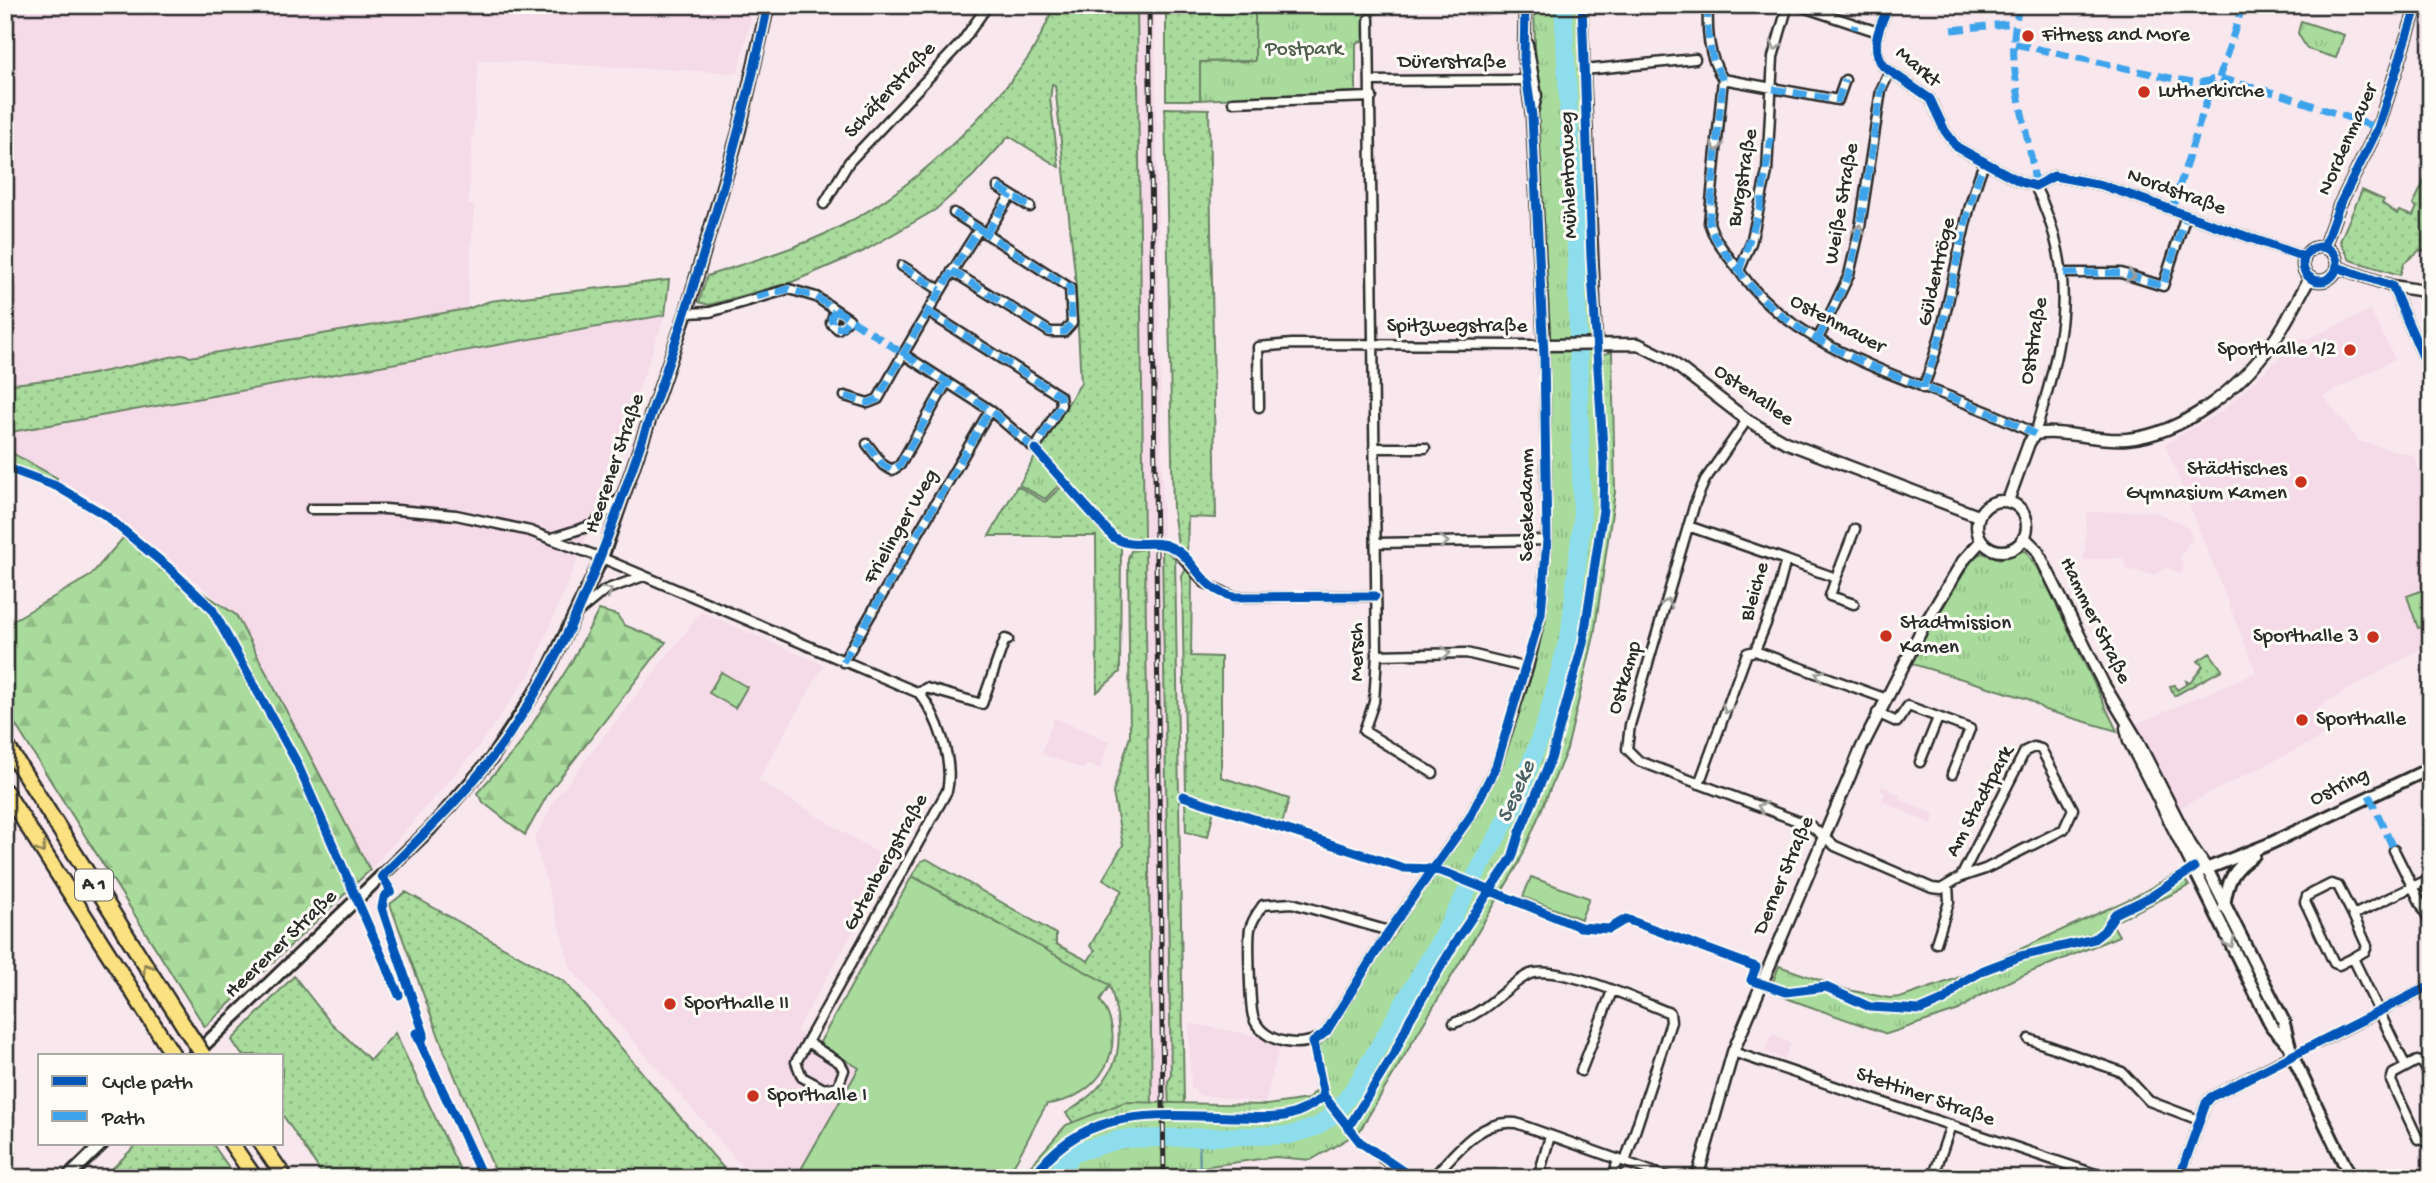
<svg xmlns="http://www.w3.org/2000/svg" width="2436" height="1183" viewBox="0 0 2436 1183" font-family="'Gochi Hand',sans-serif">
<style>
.built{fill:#f5dae8}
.grass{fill:url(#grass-dots);stroke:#6a8364;stroke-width:2}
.forest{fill:url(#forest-firs);stroke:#6a8364;stroke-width:2}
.park{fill:url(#park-tufts);stroke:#6a8364;stroke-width:2}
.pitch{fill:#a9db9d;stroke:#6a8364;stroke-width:2}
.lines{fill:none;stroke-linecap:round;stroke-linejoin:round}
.stream{stroke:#66969f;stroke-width:2.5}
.river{stroke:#8eddec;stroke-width:18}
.minor-casing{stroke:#2b2b2b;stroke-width:13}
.tertiary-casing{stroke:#2b2b2b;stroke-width:15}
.secondary-casing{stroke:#2b2b2b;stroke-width:16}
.motorway-casing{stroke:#2b2b2b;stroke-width:19}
.minor{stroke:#fdfcf7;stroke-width:8}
.tertiary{stroke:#fdfcf7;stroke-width:10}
.secondary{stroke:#fdfcf7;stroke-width:10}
.motorway{stroke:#fbe180;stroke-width:14}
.rail-casing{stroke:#2b2b2b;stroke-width:5}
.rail{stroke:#fdfcf7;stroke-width:2.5;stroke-dasharray:8;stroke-linecap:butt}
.motorway-bridge-casing{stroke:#2b2b2b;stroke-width:19;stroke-linecap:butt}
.motorway-bridge{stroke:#fbe180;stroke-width:14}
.quiet{stroke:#3ea3eb;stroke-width:7;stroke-dasharray:14 7;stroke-linecap:butt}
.cycleway-casing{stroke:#fdfcf7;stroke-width:13}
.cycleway{stroke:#0057b8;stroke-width:9}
.oneway{stroke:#9e9e9b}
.oneway2{stroke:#938656}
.poi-dot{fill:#c8321e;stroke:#fdfcf7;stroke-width:2.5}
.labels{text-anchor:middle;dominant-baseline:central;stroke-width:6;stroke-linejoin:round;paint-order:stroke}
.shield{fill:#fdfcf7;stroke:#6a6a68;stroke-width:2}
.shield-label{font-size:19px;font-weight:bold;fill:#2b2b2b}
.poi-label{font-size:21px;fill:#2b2b2b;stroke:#fdfcf7;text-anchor:start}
.park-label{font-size:21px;fill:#51604d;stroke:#fdfcf7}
.street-label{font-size:21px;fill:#2b2b2b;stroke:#fdfcf7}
.water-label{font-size:23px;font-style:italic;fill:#496065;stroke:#fdfcf7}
</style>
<defs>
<pattern id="grass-dots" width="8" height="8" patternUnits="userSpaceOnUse" patternTransform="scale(1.75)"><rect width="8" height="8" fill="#a9db9d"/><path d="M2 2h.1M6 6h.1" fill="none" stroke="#92bc87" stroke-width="1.8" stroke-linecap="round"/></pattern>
<pattern id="forest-firs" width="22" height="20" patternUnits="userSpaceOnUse" patternTransform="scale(1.75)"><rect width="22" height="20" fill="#a9db9d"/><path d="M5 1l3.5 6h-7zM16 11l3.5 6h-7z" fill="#92bc87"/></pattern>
<pattern id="park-tufts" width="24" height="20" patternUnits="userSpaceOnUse" patternTransform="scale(1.75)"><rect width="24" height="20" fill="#a9db9d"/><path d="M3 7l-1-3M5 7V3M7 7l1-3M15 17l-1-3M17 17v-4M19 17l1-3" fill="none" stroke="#92bc87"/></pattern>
</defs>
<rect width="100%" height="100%" fill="#f8e8ee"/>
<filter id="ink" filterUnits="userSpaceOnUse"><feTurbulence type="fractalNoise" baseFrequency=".0143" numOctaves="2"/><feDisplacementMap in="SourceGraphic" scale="14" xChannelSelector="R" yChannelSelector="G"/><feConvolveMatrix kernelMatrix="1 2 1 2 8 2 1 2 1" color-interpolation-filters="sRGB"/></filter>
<g filter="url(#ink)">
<path class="built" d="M5 5H754L738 73 479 60 468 204 474 206 467 309 190 357 184 354 88 375 5 385Z
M1137 5H1155L1171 1077 1168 1081 1169 1109H1152Z
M2370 310 2395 359 2323 396 2359 441 2414 456 2431 509V643L2316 708 2330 733 2180 808 2134 725 2256 672 2165 444 2221 412 2278 359 2294 339 2309 338Z
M665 315 588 533 531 672 476 750 370 870 236 615 103 504 5 449V433Z
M2087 512 2153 511 2181 523 2190 530 2192 539 2180 557 2184 567 2182 574 2166 568 2153 575 2127 569 2123 558 2084 560Z
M701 612 824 665 758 780 893 862 796 1031 859 1068 796 1178H752L571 969 534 839 556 798Z
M1054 718 1110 741 1100 769 1087 764 1084 769 1041 754Z
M1882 786 1901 795 1899 799 1935 815 1931 824 1882 801 1885 793 1880 790Z
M1189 1023 1256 1036 1279 1049 1265 1103 1200 1095 1191 1088Z
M1772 1033 1791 1044 1784 1059 1764 1051Z"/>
<path class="grass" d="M1055 5H1137L1144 540 1127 538 1114 532 1038 451 1081 383 1075 274 1055 85 1052 84 1050 99 1059 167 1009 136 973 176 935 210 862 252 792 282 709 305 699 302 707 276C754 260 803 247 847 223 913 188 985 119 1028 58 1039 42 1047 22 1055 5Z
M1166 5H1255V61L1200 62V100H1166Z
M1165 108 1209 109 1216 518 1188 517 1187 555 1178 545 1173 510Z
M2431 166V252L2420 250 2404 263 2400 275 2350 260 2340 241 2362 190 2384 200 2382 203 2397 214 2399 211 2413 216 2417 207 2413 205Z
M669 280 665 315 5 433V385L88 375 184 354 190 357 467 309 490 301Z
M5 449 57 478 55 482 5 462Z
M1063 485 1100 531 1121 547 1120 672 1097 692 1096 536H989L1017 486 1045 502Z
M1162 548 1175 558 1184 1102 1169 1109 1168 1081 1171 1077Z
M1145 549 1152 1109 1078 1129 1066 1113C1121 1079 1128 1046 1110 986L912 876 921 861 927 859 1056 934V944L1088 961 1095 950 1090 946 1122 890 1103 879 1123 845 1113 793 1130 736 1128 558 1131 551Z
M1186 569 1192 576 1191 656 1221 657V777L1289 799 1282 824 1186 793 1182 576Z
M2210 653 2222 670 2174 696 2170 686 2175 685 2177 690 2187 684 2186 681 2190 683 2203 666 2198 661Z
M1185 801 1214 809 1208 837 1186 832Z
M406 892 565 982 732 1178H498L445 1053 390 904Z
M294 976 330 1022 370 1060 395 1033 464 1178H325L282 1114V1055H242L232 1040Z
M138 1143H212L236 1178H103Z
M1203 1162V1178H1169V1166Z"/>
<path class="forest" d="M123 538 236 615 370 870 205 1027 5 708V625L90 576Z
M599 610 617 615 624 625 666 642 549 792 525 835 484 803 477 793 518 747 572 661Z"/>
<path class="park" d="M1255 5H1380V13L1372 14 1371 38 1356 43V92L1200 100V62L1255 61Z
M1534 5H1582L1597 356 1612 352 1615 492 1594 636 1567 749 1519 863 1359 1132 1311 1160 1275 1157 1121 1178H1020L1066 1125 1125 1102 1267 1105 1308 1099 1320 1087 1319 1047 1446 857 1492 782 1530 671 1548 558Z
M2301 21 2344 35 2336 58 2307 49 2298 33Z
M1035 457 1061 483 1045 499 1019 485Z
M2022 551H2026L2045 581 2117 731 2045 710 2028 699 1909 663 1973 558 1982 553 2000 559Z
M2180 871 2189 886 2112 923 2119 936 2014 979 1979 996 1959 1010 1887 1034 1769 992 1779 966 1848 990 1889 998 1903 997 1955 979 2136 896Z"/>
<path class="pitch" d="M2431 587V624L2418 628 2407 596Z
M721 672 747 687 735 708 709 693Z
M912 876 1110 985 1100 1000C1132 1046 1099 1099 1047 1104 1031 1129 1023 1154 1005 1178H796L859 1068 819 1044Z
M1531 877 1589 898 1581 919 1523 897Z"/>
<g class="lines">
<path class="stream" d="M1199 1135 1200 1178"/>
<path class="river" d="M1053 1178 1074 1153 1121 1139 1290 1135 1316 1127 1337 1112 1357 1084 1435 949 1517 801 1547 718 1570 632 1582 519 1576 251 1563 5"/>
<defs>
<path id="minor" d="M1582 5 1597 344
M1708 5C1707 31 1708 57 1723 79L1709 223C1715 243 1728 255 1740 272 1803 362 1942 384 2035 434 2063 340 2080 278 2035 186
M1797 5 1878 32
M1889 5C1880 26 1869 45 1883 66L1930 99 1945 131 1957 147 2021 182 2035 186
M1369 19 1377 655 1374 702 1364 731 1433 773
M1584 70 1695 59
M1723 79 1838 100 1845 80
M1371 81 1531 80
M1233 102 1372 97
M2035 186 2054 176 2102 185 2304 257
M998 187 1030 207
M824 204 849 162 962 42 988 5
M954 213 979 229
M986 234 1011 195
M902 266 940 290
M1739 271 1751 243 1767 172 1773 57 1788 5
M2064 273H2121L2163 286 2186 215
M2392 286 2431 375
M686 313 710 312 789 289 816 297 849 319 838 329 831 323 835 310
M1818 339 1849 275 1860 227 1881 90 1890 71
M903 354 990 410 1035 449 1061 405 1060 396 928 312
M1923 388C1952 315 1956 235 1984 163
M845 396 868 403 878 399C910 341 943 285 979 229L1070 288 1072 323 1064 332H1050L952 271
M1259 407 1258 347 1292 344 1544 345 1547 540 1541 614 1528 668 1496 766 1470 817 1389 931 1326 1032C1308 1051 1261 1045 1253 1016 1250 1006 1248 939 1250 929 1252 920 1258 912 1263 905L1292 903 1389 931
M1747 420 1705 480 1695 503 1630 725 1627 749 1639 761 1811 826 1835 846 1932 888 1941 889 1961 877 2025 751 2034 747 2041 749 2073 809 2064 829 1985 869 1961 877
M867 444 883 465 892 470 900 465 947 382
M1374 448H1425
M311 509H385L456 515 530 531 602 558 919 693C938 716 954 761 947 791L796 1062 802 1077 824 1089 838 1086 844 1070 840 1063 807 1042
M1688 526 1786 560 1775 601 1755 651
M552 538 593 525 622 496
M1376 543 1547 540
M1179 553 1205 583 1234 597 1375 596
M1786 560 1836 578 1855 529
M1836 578 1830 596 1854 604
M577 613 605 590 644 576
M1377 655 1466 653 1528 668
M843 662 990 410
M919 693 926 688 982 704 1005 639 1008 640
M1877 713 1897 722 1908 706 1970 729 1952 774
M1920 762 1938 718
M1699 784 1747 653 1755 651 1884 698
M2394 850 2431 924
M2353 915 2338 886 2331 884 2307 896 2305 902 2334 963 2339 965 2353 958 2406 1067 2393 1074 2391 1081 2418 1139 2424 1141 2431 1138
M1936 943 1949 902 1948 885
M2353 958 2365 951 2367 946 2353 915 2431 878
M1454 1023C1489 1011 1498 993 1526 976 1552 960 1641 1002 1670 1013L1671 1022 1625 1162
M2029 1039 2122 1072 2149 1101 2199 1120
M2318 1043 2431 985
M1733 1052 2107 1178
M2406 1067 2417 1061 2423 1063 2431 1079
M1581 1071 1612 991
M1382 1158 1413 1178
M1432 1178C1456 1153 1479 1119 1516 1123L1670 1178
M1538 1178 1550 1136
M1613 1178 1618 1159
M1933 1178 1951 1125
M2179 1178 2206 1103 2211 1097 2292 1055"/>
<path id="tertiary" d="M1525 5 1524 61 1532 116 1544 345 1638 344 1668 359 1747 420 1785 442 1978 516
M1527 44 1536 96 1532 112
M2324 247 2339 206 2378 128 2417 5
M2303 264a17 17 0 1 1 34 0a17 17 0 1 1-34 0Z
M2337 267 2392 286 2431 292
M2008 501 2029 443 2035 434C2065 429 2097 442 2127 439 2183 434 2240 388 2272 343 2287 323 2297 300 2310 278
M1977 526a25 25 0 1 1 50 0a25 25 0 1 1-50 0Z
M2024 537 2037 550 2104 685 2136 738 2190 844 2207 869
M2126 728 2129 741 2196 873
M1697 1178 1733 1052 1862 747 1923 627 1963 561 1981 541"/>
<path id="secondary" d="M2207 869 2283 1020 2292 1055 2351 1178
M2224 907C2227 881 2233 869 2254 855
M2288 1044 2272 1027 2196 873 2267 845 2431 768
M194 1055 429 830 491 759 545 677 602 558 686 313 739 131 768 5
M67 1178 103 1143"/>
<path id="motorway" d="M5 743 184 1026
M5 791 173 1055
M231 1143 255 1178
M261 1143 285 1178"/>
</defs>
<use href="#minor" class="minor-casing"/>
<use href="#tertiary" class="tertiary-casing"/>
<use href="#secondary" class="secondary-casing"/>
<use href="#motorway" class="motorway-casing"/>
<use href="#minor" class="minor"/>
<use href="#tertiary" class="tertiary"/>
<use href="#secondary" class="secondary"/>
<use href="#motorway" class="motorway"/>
<defs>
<path id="rail" d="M1149 5 1164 1178"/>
</defs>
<use href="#rail" class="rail-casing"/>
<use href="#rail" class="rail"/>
<defs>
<path id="motorway-bridge" d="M184 1026 203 1055"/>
</defs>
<use href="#motorway-bridge" class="motorway-bridge-casing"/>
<use href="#motorway-bridge" class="motorway-bridge"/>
<path class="quiet" d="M1708 5C1707 31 1708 57 1723 79L1709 223C1715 243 1728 255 1740 272 1803 362 1942 384 2035 434
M2020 5C2001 65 2030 126 2035 186
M1854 29 1855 25
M1952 30 2014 23
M2015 44 2175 79 2200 83 2219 78 2286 96 2378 128
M2219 78 2243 5
M1773 89 1838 100 1845 80
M998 187 1030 207
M2172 209 2213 81
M954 213 979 229
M986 234 1011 195
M902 266 940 290
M1739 271 1760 209 1771 138
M2064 273H2121L2163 286 2186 215
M756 297 789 289 816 297 990 410 1040 454
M835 310 831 318 833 327 842 328 849 319
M928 312 1060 396 1061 405 1035 449
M1818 339 1849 275 1860 227 1881 90 1890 71
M1923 388C1952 315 1956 235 1984 163
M845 396 868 403 878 399C910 341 943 285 979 229L1070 288 1072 323 1064 332H1050L952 271
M867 444 883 465 892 470 900 465 947 382
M843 662 990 410
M2369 795 2394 850"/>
<defs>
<path id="cycleway" d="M1889 5C1880 26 1869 45 1883 66L1930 99 1945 131 1957 147 2021 182 2035 186 2054 176 2102 185 2304 257
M2324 247 2339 206 2378 128 2417 5
M2303 264a17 17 0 1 1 34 0a17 17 0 1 1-34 0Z
M2337 267 2392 286 2431 375
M1035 449 1113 537C1134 550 1152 538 1171 547 1196 558 1198 588 1234 597L1375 596
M5 467 56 486 105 515 170 569 212 609 296 761 399 995
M1183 796 1404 868 1433 869 1449 874 1580 927 1609 929 1626 919 1756 967 1751 980 1786 992 1826 987 1870 1007 1921 1010 1944 1000 1963 982 1984 970 2021 956 2094 939 2104 931 2115 914 2152 896 2194 868
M416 1033 483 1178
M421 1044 424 1034 382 908 384 897 391 891 382 876C425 833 470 790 506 739 575 641 612 529 650 417 697 282 739 146 768 5
M1348 1128 1395 1052 1410 1019 1458 938 1512 858 1520 832 1551 759 1583 643 1603 510 1604 464 1591 257 1582 5
M1032 1178C1085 1103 1158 1116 1238 1117 1276 1118 1293 1121 1324 1096
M1413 1178 1360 1142 1324 1096 1313 1042 1326 1032 1389 931 1470 817 1496 766 1541 614 1547 540 1544 355 1532 116 1524 61 1525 5
M2179 1178 2206 1103 2211 1097 2431 985"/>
</defs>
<use href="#cycleway" class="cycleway-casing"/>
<use href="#cycleway" class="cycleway"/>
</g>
<defs><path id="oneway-chevron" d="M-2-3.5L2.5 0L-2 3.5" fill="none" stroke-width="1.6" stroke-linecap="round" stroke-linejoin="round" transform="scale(1.75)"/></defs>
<g class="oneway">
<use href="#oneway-chevron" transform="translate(1776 46) rotate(105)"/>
<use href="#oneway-chevron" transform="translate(1717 147) rotate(94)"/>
<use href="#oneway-chevron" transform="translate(1859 229) rotate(-79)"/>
<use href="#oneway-chevron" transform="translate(2131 276) rotate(15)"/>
<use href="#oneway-chevron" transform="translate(1444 542) rotate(-1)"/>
<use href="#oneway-chevron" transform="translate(608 591) rotate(-30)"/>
<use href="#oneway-chevron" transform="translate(1667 603) rotate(-75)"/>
<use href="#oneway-chevron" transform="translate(1446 653) rotate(-1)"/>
<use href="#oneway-chevron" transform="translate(1820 675) rotate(-160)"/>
<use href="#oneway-chevron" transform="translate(1727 709) rotate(110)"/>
<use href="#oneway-chevron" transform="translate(1762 807) rotate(-160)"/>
<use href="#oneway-chevron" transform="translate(2230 943) rotate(63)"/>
</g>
<g class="oneway2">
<use href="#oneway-chevron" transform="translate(41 849) rotate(58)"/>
<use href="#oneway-chevron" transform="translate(147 968) rotate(-123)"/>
</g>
</g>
<g class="poi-dot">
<circle cx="2028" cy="36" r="7"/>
<circle cx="2144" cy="92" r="7"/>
<circle cx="2350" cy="350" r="7"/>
<circle cx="2301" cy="482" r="7"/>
<circle cx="1886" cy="636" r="7"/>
<circle cx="2373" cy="637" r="7"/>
<circle cx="2302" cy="720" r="7"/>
<circle cx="670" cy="1004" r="7"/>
<circle cx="753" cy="1096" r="7"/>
</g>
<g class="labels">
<rect class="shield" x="75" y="869.5" width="38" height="31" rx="5"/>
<g class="shield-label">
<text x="94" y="885">A 1</text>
</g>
<g class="poi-label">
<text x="2042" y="36">Fitness and More</text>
<text x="2158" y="92">Lutherkirche</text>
<text x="2336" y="350" text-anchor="end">Sporthalle 1/2</text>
<text x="2287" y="470" text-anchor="end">Städtisches<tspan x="2287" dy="24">Gymnasium Kamen</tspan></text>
<text x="1900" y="624">Stadtmission<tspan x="1900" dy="24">Kamen</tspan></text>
<text x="2359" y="637" text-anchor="end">Sporthalle 3</text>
<text x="2316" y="720">Sporthalle</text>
<text x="684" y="1004">Sporthalle II</text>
<text x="767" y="1096">Sporthalle I</text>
</g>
<g class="park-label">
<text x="1304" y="50">Postpark</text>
</g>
<g class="street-label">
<text x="1452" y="63">Dürerstraße</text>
<text transform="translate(1917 68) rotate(40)">Markt</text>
<text transform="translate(891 91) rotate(-47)">Schäferstraße</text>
<text transform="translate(2349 140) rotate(-66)">Nordenmauer</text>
<text transform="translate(1570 175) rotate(-92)">Mühlentorweg</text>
<text transform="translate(1744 178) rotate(-80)">Burgstraße</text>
<text transform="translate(2176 193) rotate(20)">Nordstraße</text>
<text transform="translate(1843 204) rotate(-80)">Weiße Straße</text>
<text transform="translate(1938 272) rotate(-77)">Güldentröge</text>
<text transform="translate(1837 325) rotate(28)">Ostenmauer</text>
<text x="1457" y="327">Spitzwegstraße</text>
<text transform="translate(2035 341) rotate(-80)">Oststraße</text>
<text transform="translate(1753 396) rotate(35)">Ostenallee</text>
<text transform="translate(616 464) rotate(-71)">Heerener Straße</text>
<text transform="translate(1528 505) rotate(-90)">Sesekedamm</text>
<text transform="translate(902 527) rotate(-60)">Frielinger Weg</text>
<text transform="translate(1756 592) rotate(-74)">Bleiche</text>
<text transform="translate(2094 621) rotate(64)">Hammer Straße</text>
<text transform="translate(1358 652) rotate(-90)">Mersch</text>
<text transform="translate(1626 678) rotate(-73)">Ostkamp</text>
<text transform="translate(2340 788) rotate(-26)">Ostring</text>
<text transform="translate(1981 802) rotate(-62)">Am Stadtpark</text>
<text transform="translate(887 863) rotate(-61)">Gutenbergstraße</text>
<text transform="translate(1785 876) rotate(-67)">Derner Straße</text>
<text transform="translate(282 945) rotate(-44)">Heerener Straße</text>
<text transform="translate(1925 1098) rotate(19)">Stettiner Straße</text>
</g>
<g class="water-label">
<text transform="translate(1517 792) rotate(-66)">Seseke</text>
</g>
</g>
<rect width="2436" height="1183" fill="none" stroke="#fdfcf7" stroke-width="28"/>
<rect x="14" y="14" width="2408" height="1155" fill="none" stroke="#2b2b2b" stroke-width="2.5" filter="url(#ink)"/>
<rect x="38" y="1054" width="245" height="91" fill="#fdfcf7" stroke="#a9a8a5" stroke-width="2"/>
<rect x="52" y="1076" width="35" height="10" fill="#0057b8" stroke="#a9a8a5" stroke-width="2"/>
<text x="102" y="1088" font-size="21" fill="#2b2b2b">Cycle path</text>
<rect x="52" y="1111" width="35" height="10" fill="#3ea3eb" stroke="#a9a8a5" stroke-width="2"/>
<text x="102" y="1124" font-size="21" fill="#2b2b2b">Path</text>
</svg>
